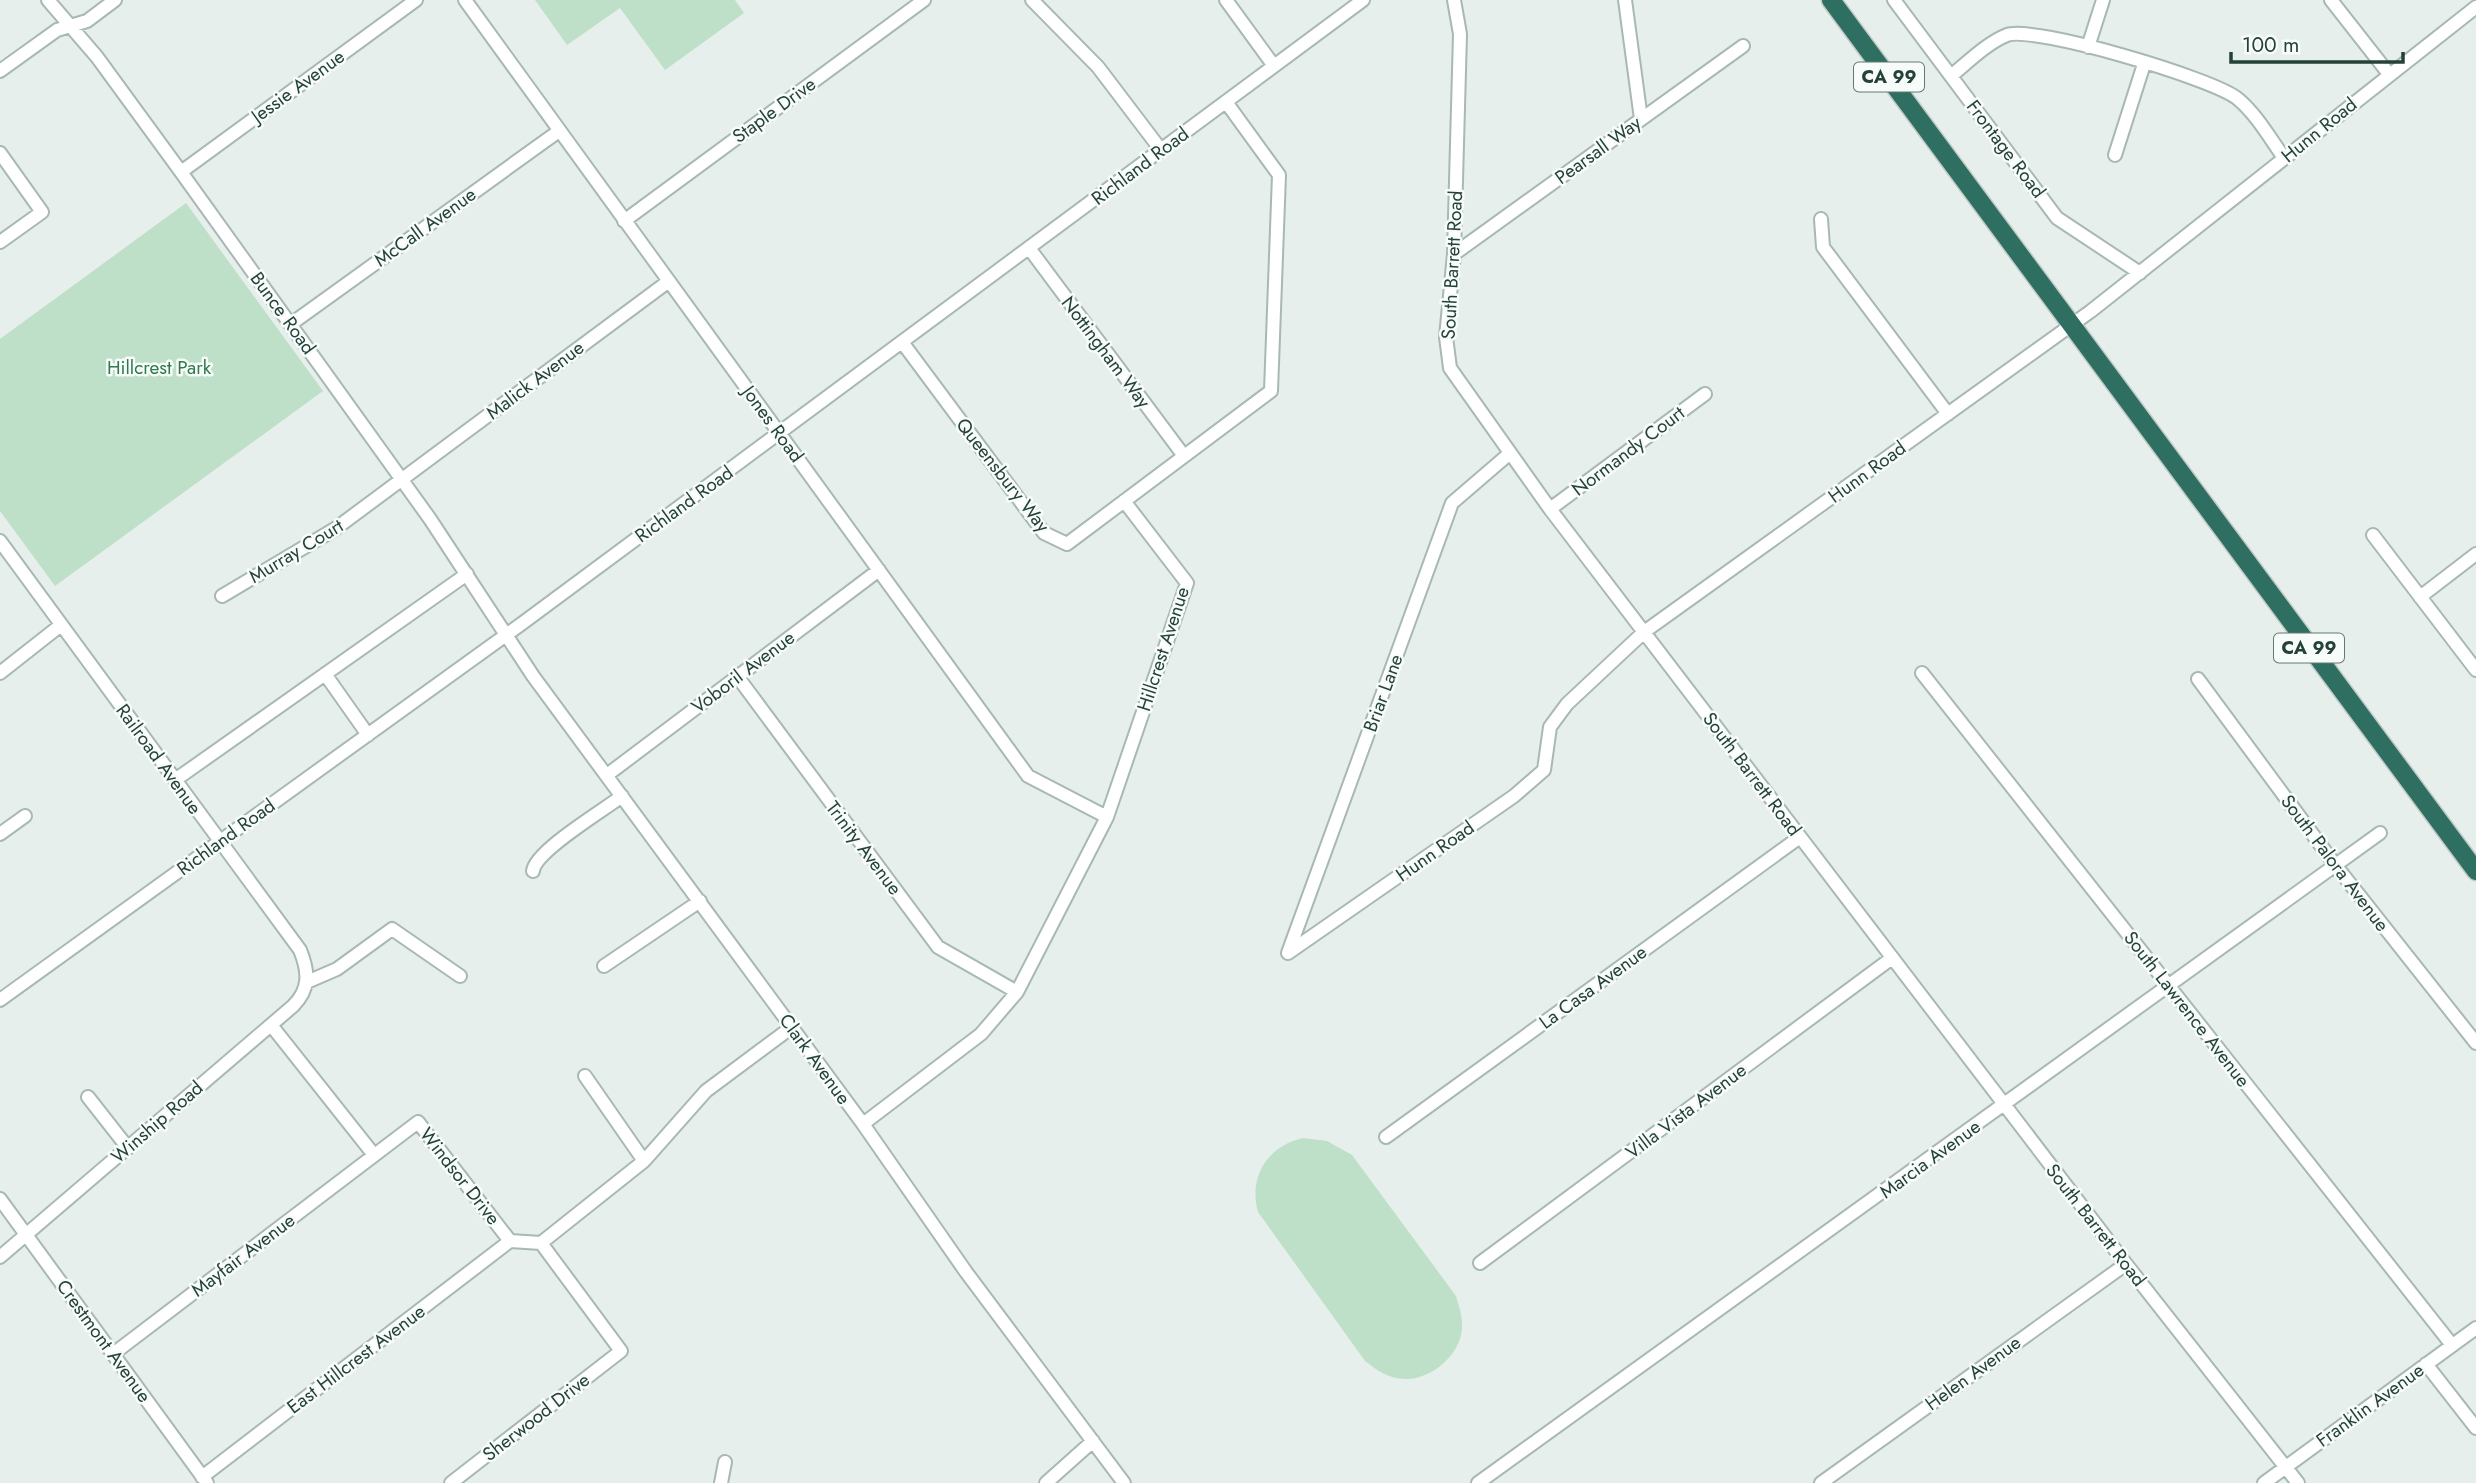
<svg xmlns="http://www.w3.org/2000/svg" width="2476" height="1483" viewBox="0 0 2476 1483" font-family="Jost,sans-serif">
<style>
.green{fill:#bfe0c8}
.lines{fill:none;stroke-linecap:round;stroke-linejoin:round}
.minor-casing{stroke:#a8b8b2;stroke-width:16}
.highway-casing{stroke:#c2cac8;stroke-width:21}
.minor{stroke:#fff;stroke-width:12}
.highway{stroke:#2f6f62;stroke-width:18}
.labels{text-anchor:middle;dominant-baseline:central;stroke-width:5;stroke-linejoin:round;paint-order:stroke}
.shield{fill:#f7fbf9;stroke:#637a73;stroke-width:2}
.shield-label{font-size:18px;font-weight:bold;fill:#24423a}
.street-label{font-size:19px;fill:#24423a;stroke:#f7fbf9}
.park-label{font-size:19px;fill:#2d7a4b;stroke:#f7fbf9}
</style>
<rect width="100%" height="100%" fill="#e6efeb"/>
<path class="green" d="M535 0H735L744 13 665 70 620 8 567 45Z
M186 203 323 391 55 586 0 511V339Z
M1303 1138 1327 1141 1352 1155 1456 1296C1459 1307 1463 1317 1462 1329 1460 1355 1431 1380 1405 1379 1390 1379 1376 1370 1365 1361L1258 1212C1248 1176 1268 1146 1303 1138Z"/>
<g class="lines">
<defs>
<path id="minor" d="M48 0 97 57 181 172 430 519 533 676 863 1124 966 1272 1124 1483
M465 0 1028 776 1107 817
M1032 0 1098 67 1161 150
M1226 0 1274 66
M1454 0 1460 34 1454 254 1446 337 1450 368 1550 509 2126 1264 2298 1483
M1625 0 1641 119
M1894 0 2057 218 2140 273
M2331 0 2389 74
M2088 47 2103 0
M0 71 57 30 87 21 115 0
M1951 76C1968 62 1987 43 2007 35 2033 25 2215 79 2238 99 2256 114 2270 138 2284 158
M0 153 42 212 0 242
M2115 155 2144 64
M181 172 416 0
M1821 219 1823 247 1948 414
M624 221 924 0
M1029 248 1184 456
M1454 254 1743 46
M291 324 559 131
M902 342 1044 533 1067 544 1271 391 1279 175 1226 102
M1550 509 1705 394
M2373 535 2476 670
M0 541 300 950C309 972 310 989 293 1006L0 1257
M222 596 335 529 669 281
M2420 597 2476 554
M0 673 61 625
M1922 673 2452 1345
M325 674 368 735
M737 676 938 947 1017 992
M2198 679 2336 866 2476 1043
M607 775 879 570
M175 780 467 574
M0 834 25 816
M533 871C535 851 604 810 622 796
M1288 953 1514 796 1544 770 1550 727 1567 704 1644 632 2091 311 2476 7
M1288 953 1452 503 1509 454
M604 966 700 901
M307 982 337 969 392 929 460 976
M0 1000 524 622 1363 0
M271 1025 374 1155
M585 1076 644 1161
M88 1097 128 1148
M863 1124 981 1034 1017 992 1107 817 1187 583 1124 501
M1386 1137 1800 837
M0 1199 207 1483
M541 1243 644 1161 706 1091 792 1027
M1480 1263 1892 958
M113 1354 418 1122 510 1241 541 1243 621 1351 451 1483
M2426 1364 2476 1428
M202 1477 510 1241
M721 1483 725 1462
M1046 1483 1093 1441
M1478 1483 2380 833
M1821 1483 2126 1264
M2264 1483 2476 1328"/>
<path id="highway" d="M1831 0 2476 871"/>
</defs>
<use href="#minor" class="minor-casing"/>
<use href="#highway" class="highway-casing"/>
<use href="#minor" class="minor"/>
<use href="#highway" class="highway"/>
</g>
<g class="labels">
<g class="shield">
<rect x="1854" y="62.5" width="70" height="29" rx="5"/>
<rect x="2274" y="633.5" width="70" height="29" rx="5"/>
</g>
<g class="shield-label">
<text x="1889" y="77">CA 99</text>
<text x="2309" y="648">CA 99</text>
</g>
<g class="street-label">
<text transform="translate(298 86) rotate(-36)">Jessie Avenue</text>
<text transform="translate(774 110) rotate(-36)">Staple Drive</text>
<text transform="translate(2319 130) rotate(-39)">Hunn Road</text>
<text transform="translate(2006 149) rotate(53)">Frontage Road</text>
<text transform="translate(1598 150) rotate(-36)">Pearsall Way</text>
<text transform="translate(1140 166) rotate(-37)">Richland Road</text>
<text transform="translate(425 227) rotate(-36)">McCall Avenue</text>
<text transform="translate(1452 265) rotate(-87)">South Barrett Road</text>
<text transform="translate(283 313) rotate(54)">Bunce Road</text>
<text transform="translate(1106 352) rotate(53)">Nottingham Way</text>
<text transform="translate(535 380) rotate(-37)">Malick Avenue</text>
<text transform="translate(773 424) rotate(54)">Jones Road</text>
<text transform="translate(1628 451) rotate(-37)">Normandy Court</text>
<text transform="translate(1867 472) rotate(-36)">Hunn Road</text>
<text transform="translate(1003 475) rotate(52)">Queensbury Way</text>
<text transform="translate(684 504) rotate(-36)">Richland Road</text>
<text transform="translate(296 551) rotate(-31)">Murray Court</text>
<text transform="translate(1163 649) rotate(-72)">Hillcrest Avenue</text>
<text transform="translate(743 672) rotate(-37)">Voboril Avenue</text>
<text transform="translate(1383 693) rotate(-70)">Briar Lane</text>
<text transform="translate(159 759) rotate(54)">Railroad Avenue</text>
<text transform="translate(1752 774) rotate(53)">South Barrett Road</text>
<text transform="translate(226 837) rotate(-36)">Richland Road</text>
<text transform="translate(864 848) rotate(53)">Trinity Avenue</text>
<text transform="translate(1435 851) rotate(-35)">Hunn Road</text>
<text transform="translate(2335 863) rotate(53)">South Palora Avenue</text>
<text transform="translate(1593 987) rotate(-36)">La Casa Avenue</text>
<text transform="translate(2187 1009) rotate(52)">South Lawrence Avenue</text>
<text transform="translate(815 1059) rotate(54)">Clark Avenue</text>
<text transform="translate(1686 1111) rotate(-37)">Villa Vista Avenue</text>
<text transform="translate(157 1122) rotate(-41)">Winship Road</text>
<text transform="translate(1930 1159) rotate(-36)">Marcia Avenue</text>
<text transform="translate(460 1176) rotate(52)">Windsor Drive</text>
<text transform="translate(2096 1225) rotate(52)">South Barrett Road</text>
<text transform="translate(243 1255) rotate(-37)">Mayfair Avenue</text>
<text transform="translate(104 1341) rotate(54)">Crestmont Avenue</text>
<text transform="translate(356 1359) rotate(-37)">East Hillcrest Avenue</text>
<text transform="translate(1973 1373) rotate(-36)">Helen Avenue</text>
<text transform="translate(2370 1405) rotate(-36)">Franklin Avenue</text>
<text transform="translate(536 1417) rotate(-38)">Sherwood Drive</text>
</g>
<g class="park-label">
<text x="159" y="367">Hillcrest Park</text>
</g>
</g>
<path d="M2231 52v10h172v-10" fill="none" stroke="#24423a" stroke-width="3.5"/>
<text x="2242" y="52" font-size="21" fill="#24423a" stroke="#f7fbf9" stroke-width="5" paint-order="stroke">100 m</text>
</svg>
